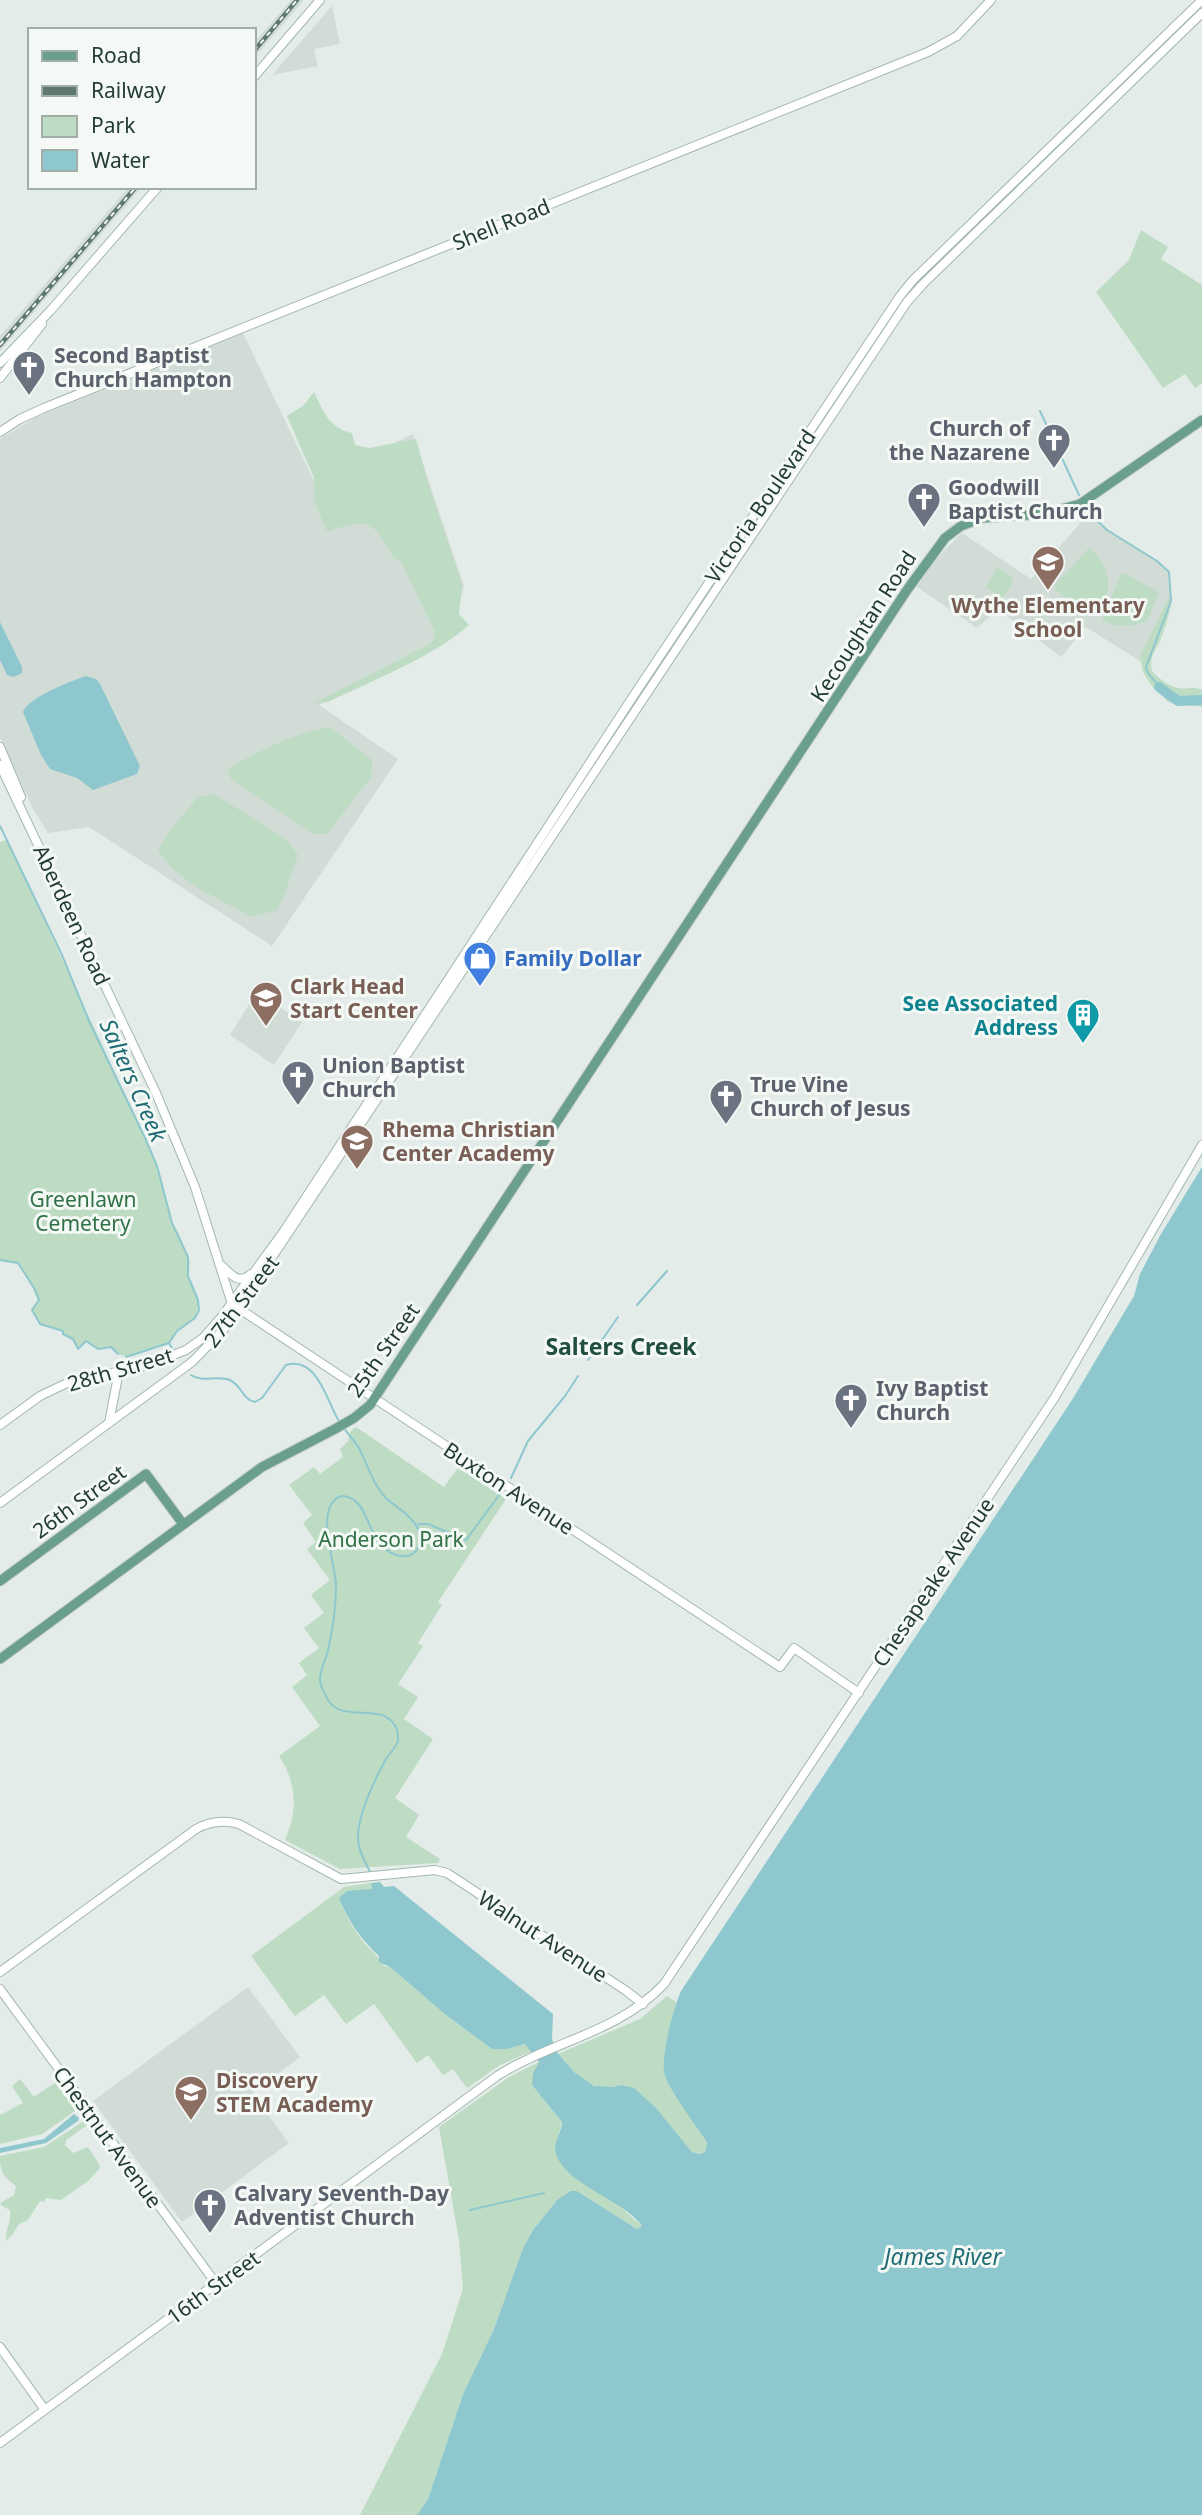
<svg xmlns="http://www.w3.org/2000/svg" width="1202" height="2515" viewBox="0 0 1202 2515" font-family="'Noto Sans',sans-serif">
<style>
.built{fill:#d1dcd6}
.green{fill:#bddcc3}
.water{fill:#8ec8ce}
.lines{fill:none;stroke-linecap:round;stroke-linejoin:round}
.stream{stroke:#8ec8ce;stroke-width:2}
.river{stroke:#8ec8ce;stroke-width:10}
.secondary-casing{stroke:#a2b7af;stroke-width:10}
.primary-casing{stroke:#c2c9c6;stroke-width:11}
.secondary{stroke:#fff;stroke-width:8}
.primary{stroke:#6a9f8e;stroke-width:9}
.rail-casing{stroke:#5e786f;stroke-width:4.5}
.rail{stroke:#f4f9f6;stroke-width:2;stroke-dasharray:5;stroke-linecap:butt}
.labels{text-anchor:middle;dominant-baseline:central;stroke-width:6;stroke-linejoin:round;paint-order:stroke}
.street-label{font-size:21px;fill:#243d34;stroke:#f4f9f6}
.worship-label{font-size:21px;font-weight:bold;fill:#5b616d;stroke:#f4f9f6;text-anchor:start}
.education-label{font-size:21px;font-weight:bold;fill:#785e54;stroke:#f4f9f6;text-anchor:start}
.shop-label{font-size:21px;font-weight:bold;fill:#366cbe;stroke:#f4f9f6;text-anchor:start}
.culture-label{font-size:21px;font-weight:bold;fill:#0d838f;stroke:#f4f9f6;text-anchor:end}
.park-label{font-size:21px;fill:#307145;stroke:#f4f9f6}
.water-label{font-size:23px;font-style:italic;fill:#216d76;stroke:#f4f9f6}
.neighbourhood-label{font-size:23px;font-weight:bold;fill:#204e40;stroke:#f4f9f6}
</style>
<rect width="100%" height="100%" fill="#e3ece8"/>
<path class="built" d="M291 0H304L254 58V43Z
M332 6 340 44 314 49 318 66 272 75Z
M129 187H142L0 351V336Z
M243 333 314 481 413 434 464 586 451 637 319 705 398 759 272 946 89 827 48 833 33 809 0 738V439L37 417Z
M1089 513 1107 530 1157 561 1169 572 1171 601 1146 665 1086 627 1061 657 998 609 977 628 917 587 935 560 962 533 1031 579Z
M257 992 302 1022 274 1065 230 1035Z
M248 1987 300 2057 252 2093 289 2143 182 2222 93 2101Z"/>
<path class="green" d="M1141 230 1168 247 1161 259 1202 285V383L1195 388 1185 374 1163 388 1096 292 1129 260Z
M314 392C323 411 330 429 352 433L355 445 369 448 416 439 431 493 462 584 459 614 469 625C435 656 371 681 328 702L314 703 432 643 435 632 400 560 394 559C374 522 370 517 329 531L326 530 315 503 314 478 287 416 304 405Z
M1089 548C1111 565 1113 590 1100 614L1079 607 1055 589V585Z
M998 567 1012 577 1013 583 1002 598 986 587Z
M1125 573 1159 593 1147 621C1132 627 1116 628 1102 620L1121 574Z
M1169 597 1172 599C1170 611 1167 622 1163 633 1159 647 1148 656 1152 671 1158 678 1169 686 1178 688 1188 690 1189 685 1202 690V707L1168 702 1151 685 1143 672 1140 656Z
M330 727 372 760 371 777 327 834H314L231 779 228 769C258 750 295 734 330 727Z
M214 794 287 840 298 855 284 896 277 910 252 917C220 899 178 883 158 850L171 829 197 798Z
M7 840 146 1140 157 1166 172 1223 179 1234 190 1262 188 1276 199 1303 195 1318 177 1331 169 1343 128 1357 118 1354 109 1347 96 1348 87 1341 78 1349 73 1339 63 1334 62 1331 40 1324 32 1310 39 1300 34 1288 18 1263 0 1260V842Z
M356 1427 444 1487 458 1468 506 1499 438 1602 442 1605 418 1643 423 1646 398 1684 418 1697 404 1719 433 1739 395 1798 419 1815 406 1837 440 1859 438 1863 340 1869 285 1840C298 1811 297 1783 279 1756L320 1726 292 1687 307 1675 299 1663 319 1648 304 1628 324 1613 311 1595 330 1580 307 1549 316 1542 303 1523 312 1515 289 1485 314 1467 320 1474 343 1457 340 1449 348 1441 350 1432Z
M371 1883 372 1889 339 1898C345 1914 354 1931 365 1944 372 1952 379 1956 384 1966L390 1967 446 2015 492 2049H507L525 2044 532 2051 500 2065 467 2088 453 2069 443 2075 428 2055 417 2063 374 2004 346 2024 324 1995 295 2016 251 1956 344 1887Z
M667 1996 676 2002 664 2073 707 2144 705 2152 695 2154 692 2152 657 2109 621 2085C603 2091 586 2085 573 2071 567 2065 565 2059 558 2054L640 2019Z
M539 2062 532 2085 562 2122 555 2149 642 2226 637 2229 577 2191 557 2200 533 2230 523 2248 494 2329 463 2394 428 2499 417 2515H360L442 2354 463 2289 459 2240 439 2127 509 2077Z
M20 2079 34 2097 56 2082 75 2111 42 2134 0 2144V2115L23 2103 12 2086Z
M84 2121 87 2125 66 2140 65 2145 73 2153 88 2147 99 2164 100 2168 88 2181 61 2200 46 2198 44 2202 40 2201 28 2220 19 2224 13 2234 6 2241C5 2230 12 2220 10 2210L2 2206 0 2203 14 2195 16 2186C3 2176 0 2172 0 2156L44 2147Z"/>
<path class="water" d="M0 622 22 667V673L13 677 7 675 0 660Z
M86 676 96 679 100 684 140 766 137 774 93 790 77 778 50 769 41 755 23 712C27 698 71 681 86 676Z
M1202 1167V2515H417L428 2499 463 2394 494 2329 523 2248 533 2230 557 2200 571 2191H577L637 2229 642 2226C624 2200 566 2185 556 2154 552 2143 562 2133 562 2122L532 2085 533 2074 539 2062 525 2044 507 2049H492L446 2015 390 1967 379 1962V1956C360 1939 348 1920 339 1898L347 1891 372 1889 371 1883 380 1882 384 1887 394 1886 553 2014 552 2039 556 2051 574 2072 594 2086 613 2087 621 2085 634 2088 657 2109 692 2152 699 2154 705 2152 707 2143C697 2126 667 2088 664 2072 662 2052 673 2009 681 1991L1072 1400 1134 1296 1140 1274 1161 1234Z
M74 2114 79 2118 78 2121 46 2143 0 2153V2148L44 2139Z"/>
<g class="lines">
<path class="stream" d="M1040 411 1079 495
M1089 513 1107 530 1157 561 1169 572 1171 601 1146 667C1147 676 1155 679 1159 687
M0 826 62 955 89 1021 146 1140 157 1166 172 1223 188 1257V1276L198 1300 199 1310 195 1318 177 1331 169 1343 172 1348
M0 1260 18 1263 34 1288 39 1300 32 1310 40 1324 63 1331V1334L73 1339 78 1349 86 1341 98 1349 111 1347 118 1354
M637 1305 667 1271
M126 1357 169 1343
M588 1360 618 1317
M191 1375C202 1383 217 1375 230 1380 242 1386 242 1399 255 1402L262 1398 286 1365C317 1355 327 1402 339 1421
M344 1428C349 1436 356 1442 360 1450 368 1466 373 1484 385 1497 397 1509 418 1518 420 1536 420 1542 420 1546 416 1551 412 1555 407 1557 402 1556 363 1551 374 1496 341 1496 313 1507 336 1563 336 1586 336 1607 333 1629 328 1650 326 1660 320 1669 320 1680 320 1687 325 1694 328 1700 343 1725 386 1699 397 1730 398 1733 398 1737 398 1741 396 1747 390 1753 386 1759 375 1779 357 1816 358 1839 358 1851 366 1863 371 1874
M511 1478 528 1441 565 1396 578 1376
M418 1524H428L466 1540 500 1494
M470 2210 544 2193"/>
<path class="river" d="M1159 687 1178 701 1202 700"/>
<defs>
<path id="secondary" d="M254 77 320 0
M0 363 51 310 158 187
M0 378 42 324
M0 432 20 419 44 408 928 52 957 36 991 0
M0 747 21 797
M0 765 156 1093 195 1187 232 1304 780 1667 794 1648 859 1693
M222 1266C232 1275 238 1285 251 1274
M109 1423 119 1371
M0 1425 40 1396 67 1383 148 1365 186 1350 203 1338 223 1315 284 1231 634 695 900 296 913 280 1202 0
M0 1503 192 1362 225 1328 907 302 922 285 1202 13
M0 1972 196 1829C210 1821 224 1820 239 1824L341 1879 435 1870 447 1873 625 1990 643 2004
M0 1989 212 2278 214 2286
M0 2347 45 2410
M0 2443 497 2076C552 2041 618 2033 664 1984L1055 1397 1202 1145"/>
<path id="primary" d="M0 1581 146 1474 183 1524
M0 1659 262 1467 335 1429 354 1418 370 1405 907 590 945 538 961 526 982 518 1042 514 1080 504 1202 420"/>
</defs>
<use href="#secondary" class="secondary-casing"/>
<use href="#primary" class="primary-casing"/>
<use href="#secondary" class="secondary"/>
<use href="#primary" class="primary"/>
<defs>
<path id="rail" d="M254 51 297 0
M0 345 136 187"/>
</defs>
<use href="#rail" class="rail-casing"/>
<use href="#rail" class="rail"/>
</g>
<defs>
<symbol id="church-pin" viewBox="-11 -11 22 30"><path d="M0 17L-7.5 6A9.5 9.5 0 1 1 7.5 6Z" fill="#6b7280" stroke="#f4f9f6"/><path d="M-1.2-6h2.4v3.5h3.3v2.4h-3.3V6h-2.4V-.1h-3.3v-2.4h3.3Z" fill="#fff"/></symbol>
<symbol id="school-pin" viewBox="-11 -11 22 30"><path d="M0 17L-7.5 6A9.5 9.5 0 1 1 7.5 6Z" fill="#8d6e63" stroke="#f4f9f6"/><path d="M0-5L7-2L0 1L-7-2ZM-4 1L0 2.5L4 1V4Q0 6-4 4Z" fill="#fff"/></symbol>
<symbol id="shop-pin" viewBox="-11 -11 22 30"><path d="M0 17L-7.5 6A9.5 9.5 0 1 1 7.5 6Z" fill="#3f7fe0" stroke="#f4f9f6"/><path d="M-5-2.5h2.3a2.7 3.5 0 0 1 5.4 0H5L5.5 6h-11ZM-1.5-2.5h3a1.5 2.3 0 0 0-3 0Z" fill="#fff"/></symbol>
<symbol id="building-pin" viewBox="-11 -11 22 30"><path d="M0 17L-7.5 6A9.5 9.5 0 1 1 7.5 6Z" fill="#0f9aa8" stroke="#f4f9f6"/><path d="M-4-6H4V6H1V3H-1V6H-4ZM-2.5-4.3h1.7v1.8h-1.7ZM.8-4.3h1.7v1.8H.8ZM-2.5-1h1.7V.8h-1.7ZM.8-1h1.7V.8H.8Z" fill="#fff"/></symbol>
</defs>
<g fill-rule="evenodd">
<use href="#church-pin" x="10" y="348" width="38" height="52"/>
<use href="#church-pin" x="1035" y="421" width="38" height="52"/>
<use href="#church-pin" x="905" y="480" width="38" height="52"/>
<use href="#school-pin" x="1029" y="543" width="38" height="52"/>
<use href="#shop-pin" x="461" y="939" width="38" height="52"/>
<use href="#school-pin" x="247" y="979" width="38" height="52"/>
<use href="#building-pin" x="1064" y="996" width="38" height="52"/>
<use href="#church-pin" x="279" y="1058" width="38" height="52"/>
<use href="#church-pin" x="707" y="1077" width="38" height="52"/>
<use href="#school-pin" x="338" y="1122" width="38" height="52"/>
<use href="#church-pin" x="832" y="1381" width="38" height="52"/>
<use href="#school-pin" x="172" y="2073" width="38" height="52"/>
<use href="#church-pin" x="191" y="2186" width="38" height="52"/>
</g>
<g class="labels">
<g class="street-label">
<text transform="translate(501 224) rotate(-22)">Shell Road</text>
<text transform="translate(760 506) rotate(-56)">Victoria Boulevard</text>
<text transform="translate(863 626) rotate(-57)">Kecoughtan Road</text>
<text transform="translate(72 915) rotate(65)">Aberdeen Road</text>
<text transform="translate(241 1301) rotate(-53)">27th Street</text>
<text transform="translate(383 1350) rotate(-55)">25th Street</text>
<text transform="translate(120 1369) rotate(-16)">28th Street</text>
<text transform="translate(509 1488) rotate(33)">Buxton Avenue</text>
<text transform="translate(79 1501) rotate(-36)">26th Street</text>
<text transform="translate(933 1582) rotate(-56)">Chesapeake Avenue</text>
<text transform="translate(543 1936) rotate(33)">Walnut Avenue</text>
<text transform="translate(108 2137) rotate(54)">Chestnut Avenue</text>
<text transform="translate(213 2287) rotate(-36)">16th Street</text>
</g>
<g class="worship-label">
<text x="54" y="355">Second Baptist<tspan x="54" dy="24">Church Hampton</tspan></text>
<text x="1030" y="428" text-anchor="end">Church of<tspan x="1030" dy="24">the Nazarene</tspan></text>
<text x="948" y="487">Goodwill<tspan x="948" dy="24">Baptist Church</tspan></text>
<text x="322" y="1065">Union Baptist<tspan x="322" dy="24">Church</tspan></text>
<text x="750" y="1084">True Vine<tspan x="750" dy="24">Church of Jesus</tspan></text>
<text x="876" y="1388">Ivy Baptist<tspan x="876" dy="24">Church</tspan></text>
<text x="234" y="2193">Calvary Seventh-Day<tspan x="234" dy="24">Adventist Church</tspan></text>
</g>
<g class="education-label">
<text x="1048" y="605" text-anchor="middle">Wythe Elementary<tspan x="1048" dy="24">School</tspan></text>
<text x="290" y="986">Clark Head<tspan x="290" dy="24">Start Center</tspan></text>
<text x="382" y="1129">Rhema Christian<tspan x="382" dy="24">Center Academy</tspan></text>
<text x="216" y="2080">Discovery<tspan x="216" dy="24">STEM Academy</tspan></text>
</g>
<g class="shop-label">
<text x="504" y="958">Family Dollar</text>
</g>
<g class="culture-label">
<text x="1058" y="1003">See Associated<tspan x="1058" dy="24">Address</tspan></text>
</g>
<g class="park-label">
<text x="83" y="1199">Greenlawn<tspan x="83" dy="24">Cemetery</tspan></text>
<text x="391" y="1539">Anderson Park</text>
</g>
<g class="water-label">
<text transform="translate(134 1080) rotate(66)">Salters Creek</text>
<text x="943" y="2256">James River</text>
</g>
<g class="neighbourhood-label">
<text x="621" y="1346">Salters Creek</text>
</g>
</g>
<rect x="28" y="28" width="228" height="161" fill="#f4f9f6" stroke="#a1aea8" stroke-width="2"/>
<rect x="42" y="51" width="35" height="10" fill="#6a9f8e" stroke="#a1aea8" stroke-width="2"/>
<text x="91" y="63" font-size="21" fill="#243d34">Road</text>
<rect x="42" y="86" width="35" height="10" fill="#5e786f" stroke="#a1aea8" stroke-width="2"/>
<text x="91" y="98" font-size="21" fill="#243d34">Railway</text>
<rect x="42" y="116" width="35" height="21" fill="#bddcc3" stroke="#a1aea8" stroke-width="2"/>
<text x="91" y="133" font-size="21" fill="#243d34">Park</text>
<rect x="42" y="150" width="35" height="21" fill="#8ec8ce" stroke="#a1aea8" stroke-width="2"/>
<text x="91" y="168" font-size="21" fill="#243d34">Water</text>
</svg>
